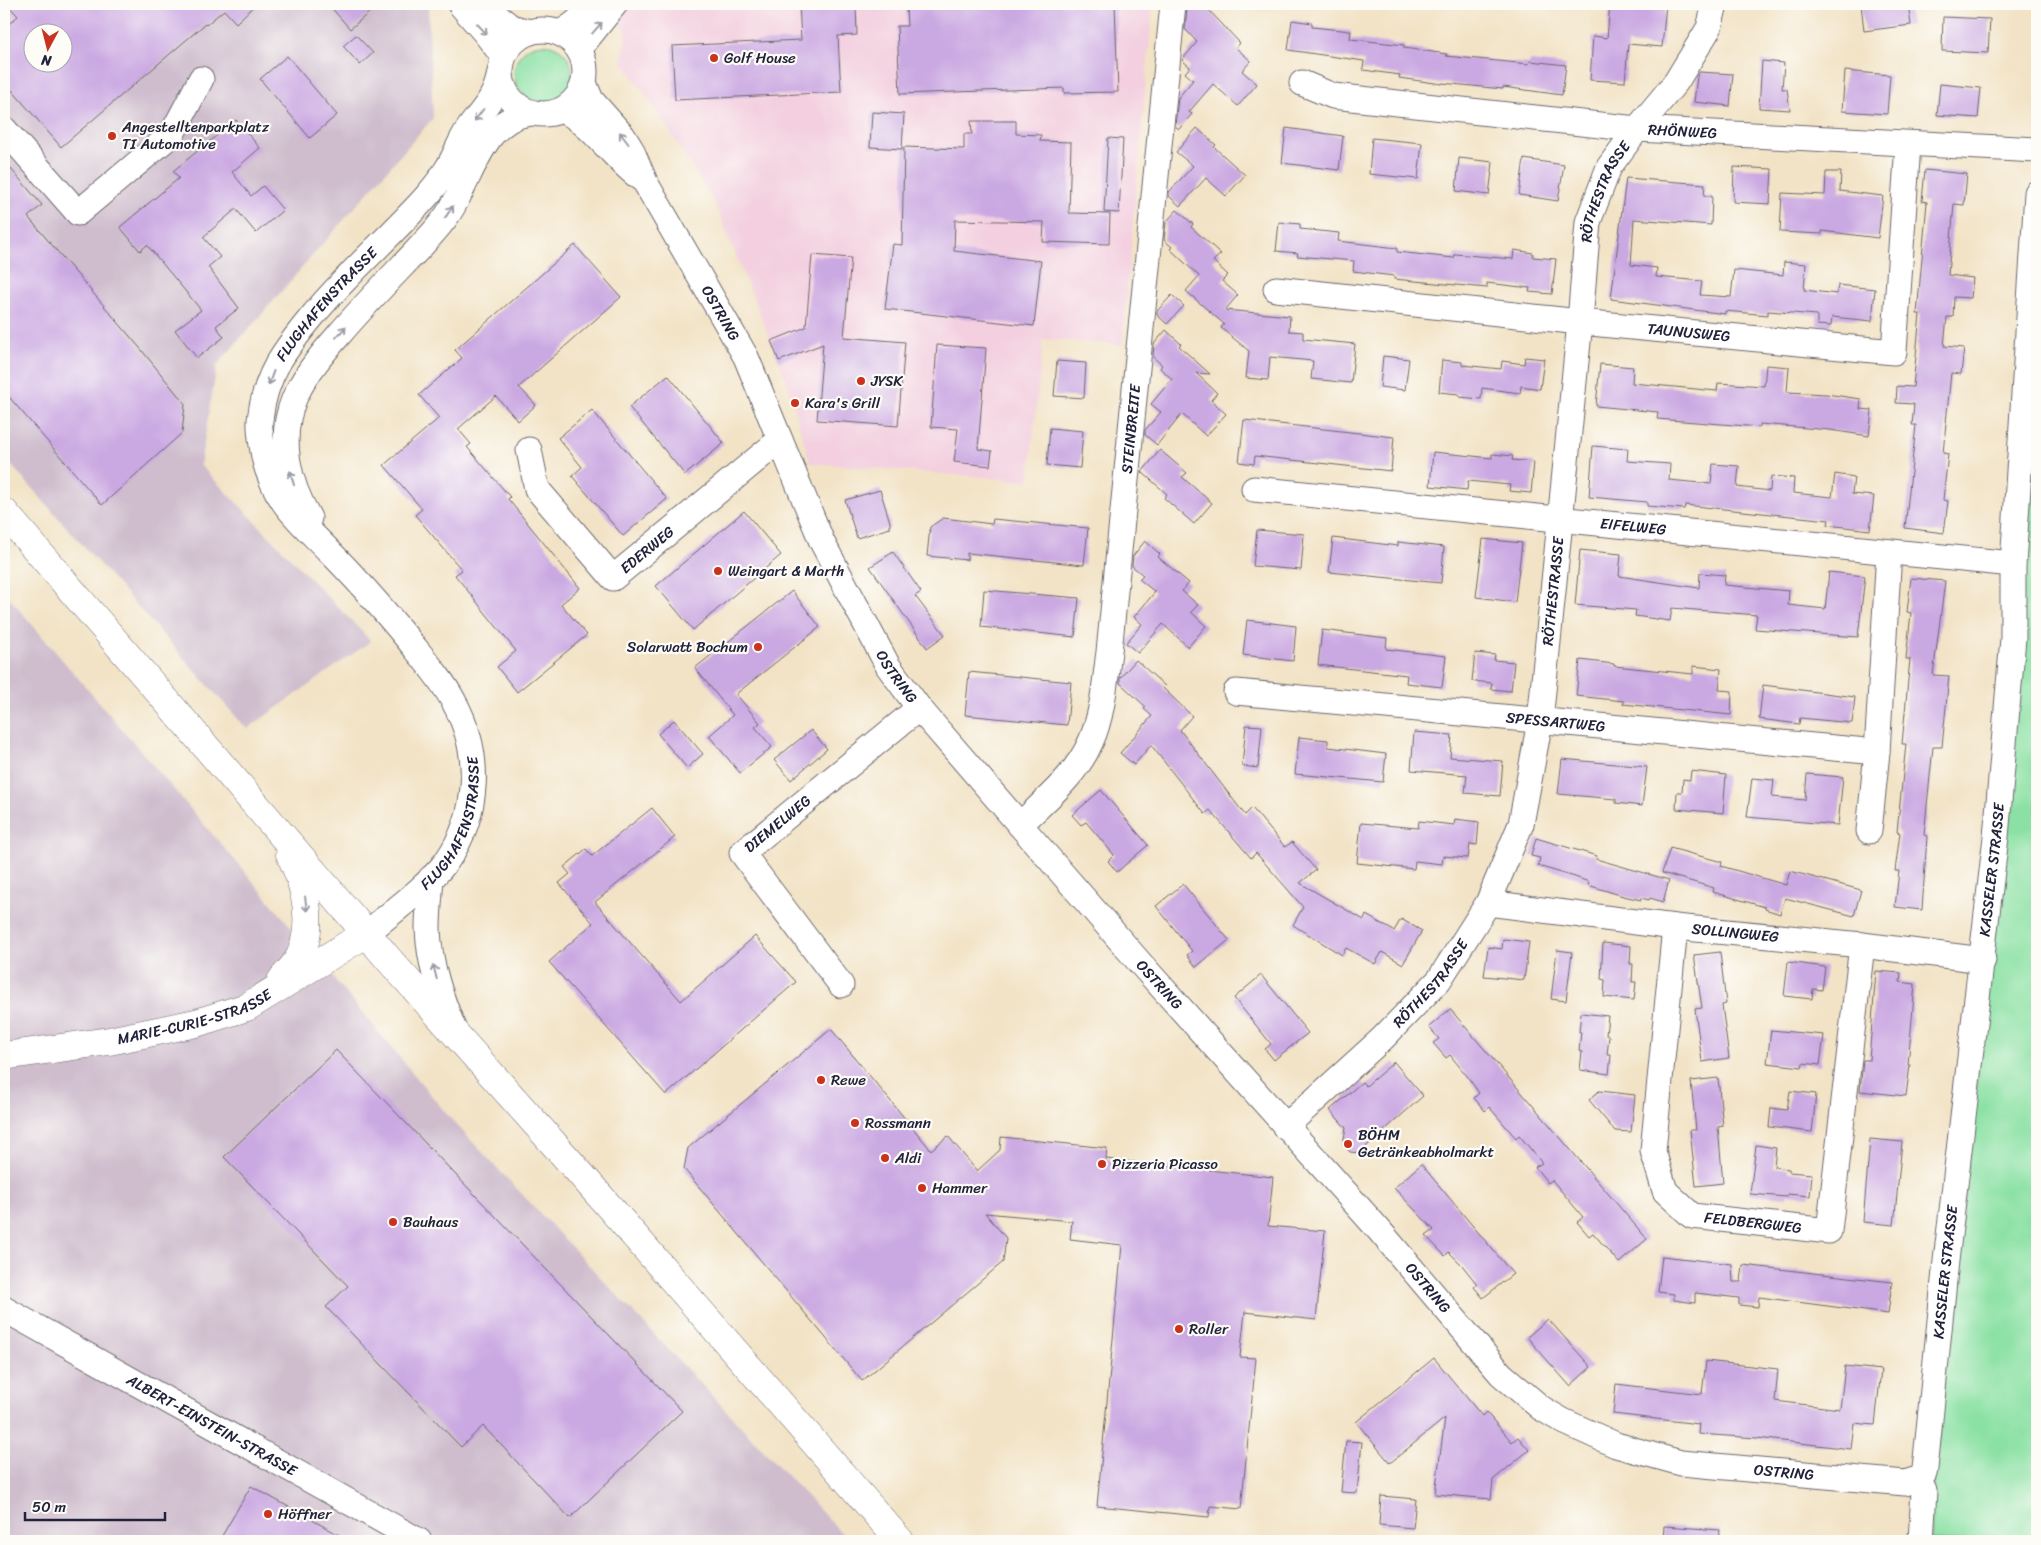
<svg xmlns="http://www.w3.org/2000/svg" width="2041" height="1545" viewBox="0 0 2041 1545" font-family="Sriracha,sans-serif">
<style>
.built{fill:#f3cfdf}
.industrial{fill:#cfbdce;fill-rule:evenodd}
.green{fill:#8be1a4;stroke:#568270}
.building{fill:#caa8e2;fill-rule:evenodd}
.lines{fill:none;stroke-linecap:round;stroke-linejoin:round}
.minor-casing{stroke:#6b666c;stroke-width:27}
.major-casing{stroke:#6b666c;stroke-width:29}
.minor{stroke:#fff;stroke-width:25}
.major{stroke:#fff;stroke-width:28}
.oneway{stroke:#9c9ca7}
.poi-dot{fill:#c8321e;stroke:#fdfcf7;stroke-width:2}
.labels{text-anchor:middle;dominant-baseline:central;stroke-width:4.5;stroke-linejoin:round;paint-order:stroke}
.poi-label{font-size:15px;fill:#22223b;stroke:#fdfcf7;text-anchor:start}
.street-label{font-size:15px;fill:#22223b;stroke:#fdfcf7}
</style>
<rect width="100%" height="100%" fill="#fdfcf7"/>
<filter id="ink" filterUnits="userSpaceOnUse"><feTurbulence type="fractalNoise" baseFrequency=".02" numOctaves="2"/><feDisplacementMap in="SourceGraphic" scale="10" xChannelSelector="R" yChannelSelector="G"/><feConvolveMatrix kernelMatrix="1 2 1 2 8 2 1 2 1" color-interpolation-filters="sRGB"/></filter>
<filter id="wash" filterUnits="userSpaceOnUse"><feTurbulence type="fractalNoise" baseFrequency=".0096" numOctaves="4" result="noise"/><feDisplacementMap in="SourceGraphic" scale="20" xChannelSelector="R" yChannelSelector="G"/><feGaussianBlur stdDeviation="1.12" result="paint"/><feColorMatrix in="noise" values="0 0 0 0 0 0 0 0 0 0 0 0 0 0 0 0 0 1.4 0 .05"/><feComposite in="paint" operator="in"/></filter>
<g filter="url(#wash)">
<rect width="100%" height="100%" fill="#f2e3c6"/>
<path class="built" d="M610 4H1153L1122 345 1043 339 1029 481 810 463 786 379 715 204 650 101 622 61 626 31Z"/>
<path class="industrial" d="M4 4 428 5 433 118 217 365 200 465 371 641 247 729 4 457ZM32 32H62V62H32Z
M4 592 257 886 451 1119 849 1541H4Z"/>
<path class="green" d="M514 73a29 29 0 1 1 58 0a29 29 0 1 1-58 0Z
M2037 367V1541H1931L1933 1488 2007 797Z"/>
<g id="blocks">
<path class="building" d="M7 4H256L236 23 224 10 206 25 205 24 61 147 4 81V28L18 16ZM32 32H62V62H32Z
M328 4H379L350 29Z
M799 4H856L857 35 838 36 841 92 675 100 672 46 801 40Z
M955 4H1115L1118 92 1064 93V88L900 94 897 26H907L906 8 955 6Z
M1192 4H1203L1240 43 1236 48 1251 61 1242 71 1257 84 1238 106 1213 84 1189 112 1192 114 1179 129 1175 126 1178 98 1193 80 1185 73 1190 67 1182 60 1197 42 1185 29 1187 9Z
M1610 4H1666L1662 47 1628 44 1625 82 1590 80 1593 36 1607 38Z
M1861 4H1908L1911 25 1864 31Z
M1943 17 1990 19 1988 53 1942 51Z
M1292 20 1312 23V27L1351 31 1350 39 1404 45V48L1447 54 1446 56 1529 64 1530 61 1566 65 1562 95 1503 87V89L1442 83V84L1399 78 1400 75 1363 70 1364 61 1288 50Z
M356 35 373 53 360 65 343 46Z
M287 56 337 115 310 138 260 79Z
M1762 61 1784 63 1782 89H1787L1790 110 1759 108Z
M1845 71 1890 75 1887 114 1842 111Z
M1699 72 1733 74 1730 106 1694 102 1697 76Z
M1940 84 1981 88 1978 118 1937 115Z
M872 112 904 114 902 149 870 147Z
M236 120 260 148 232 172 251 196 263 186 283 210 256 233 236 209 203 237 220 257 208 267 239 308 216 326 224 337 197 358 175 330 201 310 147 245 140 251 120 227 179 178 173 171Z
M971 121H1016V134L1041 135 1040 141 1071 142 1069 213 1110 214 1109 244 1043 242 1044 222 955 220 954 251 1041 261 1034 326 885 309 893 244 902 245 904 147 964 149V134H972Z
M1197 128 1216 145 1214 147 1245 175 1226 196 1206 178 1180 206 1169 196V192L1193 166 1176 152Z
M1286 128 1343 136 1339 170 1282 163Z
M1108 138 1123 139 1119 213 1104 212Z
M1372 138 1422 143 1418 179 1369 174Z
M1459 158 1493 162 1489 195 1456 191Z
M1524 159 1564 165 1558 201 1519 195Z
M4 161 42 205 28 217 140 348 185 404 182 433 102 505 4 391Z
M1734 167 1772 169 1770 204 1733 202Z
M1925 170 1967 174 1964 205 1954 204 1948 275 1973 278 1971 298 1954 297 1953 317H1947L1944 346 1964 348 1961 374 1951 373 1943 453 1948 454 1943 500 1948 501 1944 533 1905 528 1916 425H1912L1914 404 1896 403 1897 386 1913 387 1920 314H1917L1927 202 1922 201Z
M1826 172H1841L1840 191 1883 196 1878 238 1822 231V234L1780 232 1782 193 1825 195Z
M1626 178 1705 184 1704 196H1712L1711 225 1634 219 1631 265 1657 268 1656 277 1702 281 1700 295 1731 297 1734 270 1783 275 1784 262 1806 264 1804 290 1837 294 1838 285 1875 289 1872 321 1832 317 1831 326 1817 325V315L1768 311V315L1725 311V314L1611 299Z
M1177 210 1193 224 1191 227 1221 254 1213 261 1228 275 1222 281 1238 295 1225 310 1290 316 1289 331 1303 332V339L1355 344 1351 383 1311 379 1313 361 1270 357 1268 380 1246 378 1249 351 1221 328 1224 324 1186 291 1199 276 1170 249 1172 247 1164 240 1166 222Z
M1279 222 1300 224V229L1339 233 1338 241 1397 248V252L1454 258 1455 254 1513 259 1514 250 1533 253V257L1556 259 1552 294 1529 292 1530 288 1487 283V288L1394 279V276L1353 271 1354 261 1297 256 1298 253 1276 251Z
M575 245 621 297 519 387 536 405 518 421 496 396 458 429 471 444 467 447 510 497 508 499 580 588 561 604 587 635 517 692 497 667 516 651 455 575 462 570 415 515 422 509 384 465 439 418 419 395 462 358 455 350Z
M812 255 851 258 844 337 905 342 898 426 817 420 823 344 779 361 771 341 806 327Z
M1172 295 1184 306 1167 324 1157 315V311Z
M1166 330 1181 344 1179 346 1210 374 1196 373 1217 393 1211 400 1226 414 1206 436 1182 414 1157 445 1145 435V430L1161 412 1151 404 1172 379 1160 368 1162 365 1153 357 1154 344Z
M937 345 986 348 978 449 992 451 990 466 954 462 958 429 931 427Z
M1383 356 1409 359 1405 390 1380 387Z
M1525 357 1544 359 1540 389 1521 386 1520 393 1482 388 1481 399 1459 397V394L1439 392 1442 360 1462 362V365L1501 369 1502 361 1524 364Z
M1057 361 1086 363 1084 398 1054 396Z
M1600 364 1633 367 1632 383 1717 391 1718 383 1764 386 1766 365 1789 367 1787 392 1826 394 1861 399 1860 409 1872 410 1869 436 1830 430 1760 424V427L1657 419 1658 412 1596 406Z
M668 375 724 443 685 475 629 407Z
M592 410 667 499 623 536 572 476 582 467 558 438Z
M1244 420 1394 437 1391 471 1255 456 1254 464 1239 462Z
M1050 428 1083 431 1080 468 1047 465Z
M1593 446 1628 449 1627 461 1670 464 1669 480 1711 484 1713 464 1739 466 1737 487 1770 491 1771 476 1794 478 1793 493 1832 497 1835 474 1854 477 1852 494 1874 496 1870 530 1828 525 1829 520 1685 505 1684 509 1647 506V502L1589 497Z
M1160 450 1187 473 1182 477 1212 503 1194 524 1164 498 1167 494 1142 472Z
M1433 452 1492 458V454L1513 456 1512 460 1534 462 1531 493 1509 491 1510 485 1468 481 1467 490 1430 486Z
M880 490 890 522V528L857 538 845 500Z
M744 511 781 555 693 630 656 586Z
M943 518 992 524 993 519 1088 528 1084 565 967 553V560L927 556 930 527Z
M1257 530 1304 534 1301 570 1253 566Z
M1333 538 1398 546V542L1444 547 1441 583 1329 572Z
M1483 539 1522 543 1515 602 1476 597Z
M1145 541 1160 554 1158 557 1189 583 1182 591 1198 605 1191 612 1206 626 1188 647 1163 624 1138 653 1126 643 1142 624 1134 617 1155 592 1139 579 1143 575 1132 566 1133 556Z
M1580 550 1621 554 1619 576 1699 588 1700 573 1725 575 1724 585 1789 591 1788 605 1825 609 1829 572 1865 576 1858 637 1755 629 1757 615 1672 608 1670 621 1635 616 1636 610 1575 605Z
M893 552 921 592 915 596 945 635 927 648 870 567Z
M1911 578 1945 581 1933 675 1949 676 1942 747H1933L1924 835 1927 836 1922 910 1895 907 1899 871H1895L1900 833 1897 832 1906 744H1902L1910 659H1906L1911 613 1907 612Z
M984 590 1079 598 1075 637 981 627Z
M792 591 820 627 736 694 760 723 755 727 772 747 740 773 709 736 733 715 695 668Z
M1247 620 1296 626 1293 661 1243 655Z
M1322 630 1387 638 1386 649 1446 656 1442 687 1406 683 1407 675 1318 665Z
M1475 653 1495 655 1494 660 1514 662 1511 691 1491 689 1492 683 1472 681Z
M1136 660 1165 686 1163 688 1192 716 1180 730 1245 815 1252 808 1285 847 1292 842 1316 870 1300 883 1364 920 1366 915 1394 931 1401 919 1422 931 1403 964 1382 952 1375 964 1346 948 1342 955 1293 925 1303 907 1256 853 1251 858 1210 810 1205 814 1151 745 1134 765 1120 753 1152 716 1144 709 1146 707 1120 683V678Z
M1580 660 1614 664V666L1693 674V666L1721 669 1719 690 1732 691 1731 715 1623 704 1624 701 1576 696Z
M969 672 1071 682 1067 725 965 715Z
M1763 685 1855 697 1852 723 1800 718 1799 724 1759 719Z
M674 720 703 754 687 768 658 734Z
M1246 725 1262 726 1258 768 1242 766Z
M811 730 827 749 791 780 774 760Z
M1414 732 1452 735 1450 757 1503 761 1500 796 1465 793 1467 775 1411 770Z
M1299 737 1328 740V747L1386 754 1383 782 1295 774Z
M1562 759 1647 767 1642 806 1616 803V799L1558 794Z
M1691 771 1726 775 1723 813 1676 809 1677 792H1682L1683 779 1690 780Z
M1807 774 1843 777 1838 825 1747 817 1752 778 1774 780 1772 797 1805 800Z
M1101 790 1148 845 1117 872 1108 861 1114 855 1086 822 1081 825 1072 815Z
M652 808 675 837 595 902 681 1001 755 936 796 982 666 1095 549 962 593 923 559 883 570 874 564 867 586 849 592 856Z
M1455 819 1479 822 1477 845 1470 844 1468 858 1443 856 1442 864 1415 861 1414 869 1357 863 1361 823 1418 828 1419 821 1454 825Z
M1536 838 1597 856 1596 859 1669 880 1663 902 1650 898 1649 900 1641 898V900L1623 896 1588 885 1589 882 1575 877 1538 866 1540 858 1531 856Z
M1670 848 1722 862 1721 866 1786 885 1790 871 1861 890 1854 916 1785 898 1780 914 1765 909V907L1713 892 1714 888 1662 873Z
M1183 884 1229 940 1196 967 1187 955 1192 951 1156 906Z
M1503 939 1529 942 1524 980 1484 976 1488 947 1502 949Z
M1603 943 1631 946 1630 964H1633L1632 982H1636L1634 1000 1604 997 1605 980 1601 979Z
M1557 950 1572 952 1566 1001 1551 999Z
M1720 952 1726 1004 1722 1005 1729 1058 1702 1062 1695 1009 1702 1008 1694 955Z
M1788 962 1825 967 1822 990 1813 989 1812 999 1784 996Z
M1876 971 1901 973 1900 982 1915 984 1908 1065H1910L1906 1096 1860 1091 1863 1060H1869Z
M1261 975 1308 1033 1274 1060 1265 1049 1271 1044 1234 998Z
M1450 1009 1647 1239 1619 1263 1593 1233 1589 1236 1577 1222 1583 1217 1552 1180 1548 1183 1535 1167 1542 1163 1519 1135 1516 1138 1489 1107 1485 1111 1474 1098 1479 1093 1467 1076 1450 1055 1446 1058 1433 1043 1439 1039 1429 1027Z
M1581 1013 1608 1016 1606 1035 1609 1036 1607 1055H1611L1609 1074 1580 1070 1582 1052 1579 1051 1581 1032H1579Z
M831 1029 931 1150 948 1136 977 1171 1000 1150 1001 1137 1107 1148 1106 1159 1273 1177 1268 1226 1325 1231 1316 1320 1245 1312 1240 1357 1256 1358 1241 1509 1210 1506 1209 1517 1097 1506 1122 1245 1070 1239 1072 1221 985 1213 1006 1238 1003 1262 862 1381 684 1169 688 1148Z
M1771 1030 1824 1035 1820 1065 1803 1063 1802 1067 1767 1063Z
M336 1050 682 1411 570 1518 483 1426 461 1447 326 1307 348 1286 224 1157Z
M1394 1062 1423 1096 1359 1153 1350 1152 1343 1144 1346 1128 1330 1110 1362 1082 1366 1086Z
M1718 1078 1723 1126 1718 1127 1723 1183 1696 1186 1690 1130H1696L1691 1081Z
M1599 1091 1635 1095 1631 1132 1615 1131 1589 1100Z
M1790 1091 1816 1094 1812 1132 1769 1127 1771 1108 1787 1110Z
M1870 1139 1902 1142 1894 1225 1863 1222Z
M1756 1145 1776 1148 1774 1167 1789 1169V1172L1812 1174 1810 1196 1787 1194V1197L1750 1194Z
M1421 1164 1513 1274 1483 1298 1474 1287 1477 1284 1461 1264 1449 1252 1445 1256 1426 1236 1434 1230 1394 1188Z
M1662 1256 1732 1264 1733 1282H1741L1743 1265 1892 1282 1888 1314 1759 1297 1758 1307 1739 1305V1298L1695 1293V1303L1674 1300V1294L1658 1292Z
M1548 1319 1591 1367 1570 1386 1527 1337Z
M1434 1358 1482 1416 1486 1412 1512 1442 1518 1437 1529 1450 1493 1480 1491 1499 1435 1494 1445 1418 1390 1463 1356 1422Z
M1706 1361 1778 1369 1775 1401 1840 1409 1845 1366 1881 1370 1875 1425 1854 1423 1851 1449 1757 1438 1698 1434 1699 1424 1613 1414 1616 1384 1702 1394Z
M1346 1441 1362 1442 1357 1493 1341 1492Z
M251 1486 350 1541H219Z
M1381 1496 1416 1499 1413 1528 1379 1525Z
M1664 1526 1720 1530 1719 1541H1663Z"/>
</g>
</g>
<g filter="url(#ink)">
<use href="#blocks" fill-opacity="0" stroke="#6b666c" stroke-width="1"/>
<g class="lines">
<defs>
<g id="minor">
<path d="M460 4 486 34 503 56"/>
<path d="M481 4 511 27 530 32"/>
<circle cx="543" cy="72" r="42"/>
<path d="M559 33C574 27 583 15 595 4"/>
<path d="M580 52 583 44 615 4"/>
<path id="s1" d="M584 83 591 100 623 136 631 149 645 182 746 357 822 542 888 666 919 708 1020 825 1140 963 1379 1230 1501 1374 1541 1408 1563 1421 1616 1445 1681 1463 1905 1483 1918 1479 1924 1474 1925 1469 1946 1261 1996 837 2013 638V564L2037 193"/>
<path id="s2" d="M1302 83 1333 96 1637 129 2037 150"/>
<path d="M563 110C595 126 613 160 643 180"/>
<path d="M4 129 78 213 172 134 201 79"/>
<path id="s3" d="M1276 289 1580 322 1894 352 1908 144"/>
<path id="s4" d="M529 450 537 489 613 578 780 440"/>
<path id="s5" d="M1254 489 2013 564"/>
<path d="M309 518C288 483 278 438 294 399 304 376 320 356 337 337 358 312 381 288 403 265 419 248 436 232 448 214 472 180 481 119 530 113"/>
<path id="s6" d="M1236 692 1877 752"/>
<path id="s7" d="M1020 825C1045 800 1077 775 1091 741 1103 714 1105 681 1109 652L1173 4"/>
<path d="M1869 831 1877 752 1889 552"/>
<path d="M431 878C430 894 428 912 428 928 429 964 441 998 454 1030"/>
<path id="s8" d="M1488 903 1675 927 1862 945 1983 960"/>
<path id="s9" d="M1675 927 1653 1151 1665 1191 1692 1216 1829 1231 1862 945"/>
<path id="s10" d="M367 933C392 912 426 888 446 862 480 814 482 753 454 702 442 679 423 658 407 638 382 608 356 578 329 551 299 520 274 501 264 457 262 445 259 431 260 420 265 373 286 348 315 313 349 272 389 238 425 198 433 189 441 179 447 169 455 157 459 143 467 131 482 109 495 101 500 72"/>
<path id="s11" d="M841 985 742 853 919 708"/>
<path id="s12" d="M1285 1127 1383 1038 1439 980 1488 903 1521 824 1540 721 1580 322 1588 222 1609 167 1637 129 1676 82 1709 28 1715 4"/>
<path id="s13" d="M4 1309 419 1541"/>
<path d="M1918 1479 1924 1491 1921 1541"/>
</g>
<g id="major">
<path d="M4 512 391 962 579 1172 900 1541"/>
<path d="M281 981C287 973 296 965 300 956 315 924 305 885 290 854"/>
<path id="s14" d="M4 1056 109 1041 196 1023 247 1007 367 933"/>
</g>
</defs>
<use href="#minor" class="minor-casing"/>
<use href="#major" class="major-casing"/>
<use href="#minor" class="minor"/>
<use href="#major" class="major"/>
</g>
<defs><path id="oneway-shaft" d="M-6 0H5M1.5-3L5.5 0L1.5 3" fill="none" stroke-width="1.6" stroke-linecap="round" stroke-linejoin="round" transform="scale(1.25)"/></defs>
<g class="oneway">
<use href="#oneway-shaft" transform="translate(597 28) rotate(-49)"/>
<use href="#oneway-shaft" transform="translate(482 29) rotate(47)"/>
<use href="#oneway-shaft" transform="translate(479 115) rotate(127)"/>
<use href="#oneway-shaft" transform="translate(624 138) rotate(-127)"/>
<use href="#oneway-shaft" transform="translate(449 212) rotate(-55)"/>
<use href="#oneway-shaft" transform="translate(341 332) rotate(-49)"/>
<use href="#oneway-shaft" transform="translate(271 378) rotate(110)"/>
<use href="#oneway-shaft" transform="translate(292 478) rotate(-106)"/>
<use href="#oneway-shaft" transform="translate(306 904) rotate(83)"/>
<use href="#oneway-shaft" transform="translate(435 972) rotate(-104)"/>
</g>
</g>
<g class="poi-dot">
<circle cx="714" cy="58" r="5"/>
<circle cx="112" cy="136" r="5"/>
<circle cx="861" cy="381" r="5"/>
<circle cx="795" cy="403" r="5"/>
<circle cx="718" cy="571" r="5"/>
<circle cx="758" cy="647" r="5"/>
<circle cx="821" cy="1080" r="5"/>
<circle cx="855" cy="1123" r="5"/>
<circle cx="1348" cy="1144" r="5"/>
<circle cx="885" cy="1158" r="5"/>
<circle cx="1102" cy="1164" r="5"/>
<circle cx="922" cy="1188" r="5"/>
<circle cx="393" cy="1222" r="5"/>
<circle cx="1179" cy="1329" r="5"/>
<circle cx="268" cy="1514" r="5"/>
</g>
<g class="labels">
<g class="poi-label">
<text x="724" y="58">Golf House</text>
<text x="122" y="127">Angestelltenparkplatz<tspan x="122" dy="17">TI Automotive</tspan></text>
<text x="871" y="381">JYSK</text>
<text x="805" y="403">Kara's Grill</text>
<text x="728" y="571">Weingart &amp; Marth</text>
<text x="748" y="647" text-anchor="end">Solarwatt Bochum</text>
<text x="831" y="1080">Rewe</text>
<text x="865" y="1123">Rossmann</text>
<text x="1358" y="1135">BÖHM<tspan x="1358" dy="17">Getränkeabholmarkt</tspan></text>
<text x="895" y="1158">Aldi</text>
<text x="1112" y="1164">Pizzeria Picasso</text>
<text x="932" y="1188">Hammer</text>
<text x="403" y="1222">Bauhaus</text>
<text x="1189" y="1329">Roller</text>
<text x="278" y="1514">Höffner</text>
</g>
<g class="street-label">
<text stroke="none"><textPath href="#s2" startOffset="385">RHÖNWEG</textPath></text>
<text stroke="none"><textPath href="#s12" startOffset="1030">RÖTHESTRASSE</textPath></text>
<text stroke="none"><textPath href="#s10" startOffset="762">FLUGHAFENSTRASSE</textPath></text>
<text stroke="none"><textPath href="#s1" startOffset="269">OSTRING</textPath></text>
<text stroke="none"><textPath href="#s3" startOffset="415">TAUNUSWEG</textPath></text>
<text stroke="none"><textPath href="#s7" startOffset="426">STEINBREITE</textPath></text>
<text stroke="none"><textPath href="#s5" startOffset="381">EIFELWEG</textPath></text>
<text stroke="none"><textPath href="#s4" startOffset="201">EDERWEG</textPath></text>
<text stroke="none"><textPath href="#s12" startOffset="625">RÖTHESTRASSE</textPath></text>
<text stroke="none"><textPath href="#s1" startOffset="674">OSTRING</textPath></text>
<text stroke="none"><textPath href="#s6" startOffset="321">SPESSARTWEG</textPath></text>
<text stroke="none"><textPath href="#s10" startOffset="145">FLUGHAFENSTRASSE</textPath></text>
<text stroke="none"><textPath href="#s11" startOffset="211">DIEMELWEG</textPath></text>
<text stroke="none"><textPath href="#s1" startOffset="2655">KASSELER STRASSE</textPath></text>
<text stroke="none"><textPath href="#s8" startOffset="249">SOLLINGWEG</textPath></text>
<text stroke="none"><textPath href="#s12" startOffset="205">RÖTHESTRASSE</textPath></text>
<text stroke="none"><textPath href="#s1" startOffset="1079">OSTRING</textPath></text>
<text stroke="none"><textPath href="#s14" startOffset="195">MARIE-CURIE-STRASSE</textPath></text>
<text stroke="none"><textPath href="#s9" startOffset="365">FELDBERGWEG</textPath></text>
<text stroke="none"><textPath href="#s1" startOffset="2250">KASSELER STRASSE</textPath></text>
<text stroke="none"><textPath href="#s1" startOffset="1484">OSTRING</textPath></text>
<text stroke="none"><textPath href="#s13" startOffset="238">ALBERT-EINSTEIN-STRASSE</textPath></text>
<text stroke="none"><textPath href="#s1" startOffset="1904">OSTRING</textPath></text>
</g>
</g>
<rect width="2041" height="1545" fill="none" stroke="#fdfcf7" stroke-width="20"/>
<g transform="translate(48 48) rotate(187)"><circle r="24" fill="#fdfcf7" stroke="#a5a5ac"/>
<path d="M0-4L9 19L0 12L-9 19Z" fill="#c8321e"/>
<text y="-8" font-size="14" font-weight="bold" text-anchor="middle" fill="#22223b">N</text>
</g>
<path d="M25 1512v8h140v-8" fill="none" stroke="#22223b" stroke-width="2.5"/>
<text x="32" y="1512" font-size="15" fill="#22223b" stroke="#fdfcf7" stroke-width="4" paint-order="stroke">50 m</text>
</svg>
